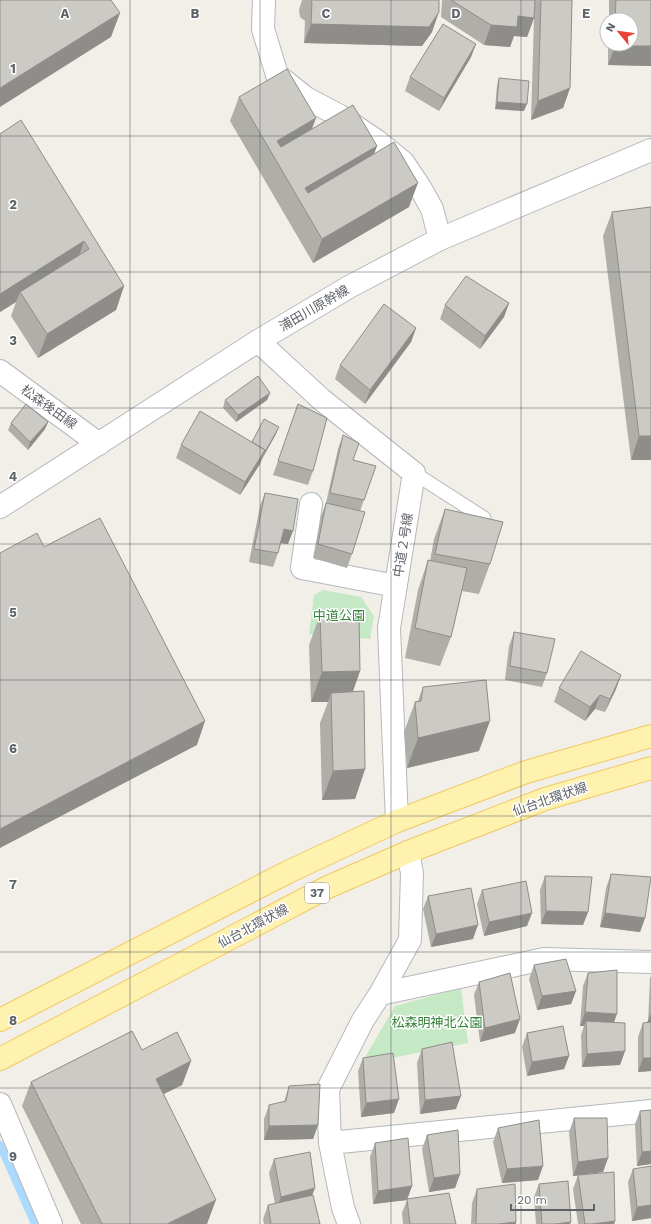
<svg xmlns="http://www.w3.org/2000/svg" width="651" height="1224" viewBox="0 0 651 1224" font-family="'Work Sans','Noto Sans JP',sans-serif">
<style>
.green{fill:#c5e8c5}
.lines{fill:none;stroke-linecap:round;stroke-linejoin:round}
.stream{stroke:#aadaff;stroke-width:8}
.lane-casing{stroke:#b5b8bc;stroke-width:15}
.street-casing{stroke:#b5b8bc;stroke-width:24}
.secondary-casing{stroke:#b6babf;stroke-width:24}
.primary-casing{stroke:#f2c960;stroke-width:24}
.lane{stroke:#fff;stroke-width:13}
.street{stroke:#fff;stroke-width:22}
.secondary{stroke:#fff;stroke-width:22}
.primary{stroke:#fff2af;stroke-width:22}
.wall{fill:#afaea9}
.shaded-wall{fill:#8f8d8a}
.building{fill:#cccac5;stroke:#8f8d8a}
.grid{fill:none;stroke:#5f6368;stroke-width:1;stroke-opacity:0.55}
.labels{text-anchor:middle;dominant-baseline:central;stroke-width:3;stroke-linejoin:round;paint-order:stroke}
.shield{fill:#fff;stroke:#8f9295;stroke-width:1}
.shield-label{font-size:12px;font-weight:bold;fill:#5f6368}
.street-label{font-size:13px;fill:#5f6368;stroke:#fff}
.park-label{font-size:13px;fill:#348238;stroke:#fff}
.grid-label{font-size:13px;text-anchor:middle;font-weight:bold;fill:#5f6368;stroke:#fff;stroke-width:3;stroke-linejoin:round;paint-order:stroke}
</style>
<rect width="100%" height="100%" fill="#f1efe8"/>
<path class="green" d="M323 590 361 597 374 616 370 639 309 634 314 595Z
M461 988 468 1043 361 1064 395 1006Z"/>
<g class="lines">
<path class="stream" d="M0 1145 35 1224"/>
<defs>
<path id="lane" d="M414 473 484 518"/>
<path id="street" d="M264 0 263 29 277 75 306 98 340 116 377 141 403 162 421 189 432 209 440 239
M258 341 322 400 414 473 389 628 397 821
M0 371 99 444
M311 504 302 568 396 586
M380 994 544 959 651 962
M0 1104 51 1224
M330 1143 651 1111
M349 1224 343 1208 330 1143 328 1089 363 1020 380 994 410 940 412 873 408 852"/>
<path id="secondary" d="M0 507 258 341 349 287 440 239 651 150"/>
<path id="primary" d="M0 1020 288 872 397 821 526 772 651 736
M0 1059 328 887 408 852 545 799 651 768"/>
</defs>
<use href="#lane" class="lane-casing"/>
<use href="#street" class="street-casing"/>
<use href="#secondary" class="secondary-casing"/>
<use href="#primary" class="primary-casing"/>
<use href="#lane" class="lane"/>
<use href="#street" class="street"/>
<use href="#secondary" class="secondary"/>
<use href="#primary" class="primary"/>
</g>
<path class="wall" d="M302 0H439L432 32 422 46 304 43 305 21 300 17 299 10Z
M442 0H572L570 88 563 108 531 120 534 18 527 37 514 36 510 47 484 45 441 17Z
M609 0H651V66L608 65V44H631V20H609Z
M476 44 471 57 439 111 405 91 410 77Z
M499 78 524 111 495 109 497 85Z
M239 97 312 129 377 146 374 153 409 207 313 263 230 121Z
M0 134 124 286 116 310 38 358 11 316 16 302 0 312Z
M651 207V460H631L603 236 612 212Z
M509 303 504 317 480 349 440 319 445 305Z
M416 328 411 342 365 404 335 379 340 365Z
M270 393 267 400 236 422 223 408 225 400Z
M298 404 313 471 308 485 273 475Z
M48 422 45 429 28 450 8 430 11 423Z
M276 434 262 459 260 464 240 495 176 458 181 445 252 442Z
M343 435 353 460 376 466 360 511 352 554 347 568 313 558 321 516 326 503 338 449Z
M265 493 288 544 280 543 278 553 273 567 249 562 260 506Z
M445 509 490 564 479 594 462 591 451 637 440 666 405 658 418 590 428 560 430 561 434 539Z
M320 615 360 671 353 692 365 769 355 799 322 800 320 723 328 702H311L309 645Z
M514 632 547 673 542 687 505 680 509 646Z
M621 675 616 689 605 712 595 709 585 721 554 702 559 688Z
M423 687 479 751 407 768 404 732 415 702 418 701Z
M611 874 645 918 640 932 600 927 606 888Z
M545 876 588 912 583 925 541 924 540 890Z
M482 890 527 926 484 936 477 904Z
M428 896 473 939 431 947 423 909Z
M534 965 576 991 571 1004 537 1010 529 979Z
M588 973 614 1023 625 1051 620 1065 582 1067 581 1035 584 1026H580L583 986Z
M651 976V1071L638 1072V1037L643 1023H648L650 978Z
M479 982 515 1033 480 1042 474 995Z
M527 1033 569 1056 564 1069 527 1076 522 1047Z
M422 1049 456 1109 420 1114 417 1063Z
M142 1050 191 1061 182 1085 164 1094 207 1224H81L22 1106 31 1082Z
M363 1058 394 1113 361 1117 358 1071Z
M289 1086 318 1125 313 1139 264 1140V1119L269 1105 284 1102Z
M640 1111 651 1164 637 1166 635 1124Z
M574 1118 608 1158 603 1172 585 1174 615 1221 614 1224H578L573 1189 578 1175 573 1176 569 1132Z
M498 1128 538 1180 502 1183 493 1142Z
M427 1135 460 1174 455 1188 429 1192 422 1149Z
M375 1143 412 1186 407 1199 456 1224H403L402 1213 407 1200 373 1204 370 1157Z
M274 1159 312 1196 320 1224H264L263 1219 268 1205 275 1204 269 1173Z
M633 1169 651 1218 632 1221 628 1182Z
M539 1184 571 1222 570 1224H536L534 1197Z
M477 1189 516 1224H471L472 1203Z"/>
<path class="shaded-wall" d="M439 12 432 32 422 46 304 43 311 24Z
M120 13 111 37 0 107V88Z
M518 16 534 18 527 37 514 36 510 47 484 45 491 25Z
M476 44 471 57 439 111 444 98Z
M615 46H651V66L608 65Z
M570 88 563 108 531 120 538 101Z
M497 102 527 104 524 111 495 109Z
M316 118 307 142 276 160 277 141Z
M377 146 368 170 304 208 305 188Z
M418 183 409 207 313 263 322 239Z
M84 241 76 265 20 292 16 302 0 312V294Z
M124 286 116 310 38 358 47 334Z
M509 303 504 317 480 349 485 336Z
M416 328 411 342 365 404 370 390Z
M270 393 267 400 236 422 238 415Z
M48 422 45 429 28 450 30 442Z
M279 427 276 434 262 459 265 452Z
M639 436H651V460H631Z
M265 450 260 464 240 495 245 482Z
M284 529 293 531 288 544 279 543Z
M360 671 349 701 331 693 328 702H311L322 672Z
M621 675 616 689 605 712 610 699Z
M600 695 595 709 585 721 590 707Z
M205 721 197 745 0 848V829Z
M490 721 479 751 407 768 418 738Z
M365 769 355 799 322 800 333 771Z
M546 911 588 912 583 925 541 924Z
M532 913 527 926 484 936 489 922Z
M605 913 645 918 640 932 600 927Z
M478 925 473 939 431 947 436 934Z
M576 991 571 1004 537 1010 542 996Z
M585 1012 617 1014 612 1028 586 1021 584 1026H580Z
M651 1013V1023H647Z
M520 1019 515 1033 480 1042 485 1028Z
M625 1051 620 1065 582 1067 587 1054Z
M569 1056 564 1069 527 1076 532 1062Z
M643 1058H651V1071L638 1072Z
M191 1061 182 1085 147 1102 156 1079Z
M461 1096 456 1109 420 1114 425 1100Z
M399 1099 394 1113 361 1117 366 1103Z
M318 1125 313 1139 264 1140 269 1126Z
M651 1151V1164L637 1166 642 1152Z
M608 1158 603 1172 573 1176 578 1162Z
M543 1166 538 1180 502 1183 507 1169Z
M460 1174 455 1188 429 1192 434 1178Z
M412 1186 407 1200 373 1204 378 1191Z
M315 1188 310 1201 276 1211 281 1197Z
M216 1200 207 1224H167Z
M651 1205V1218L632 1221 637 1207Z
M615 1221 614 1224H592Z
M516 1222V1224H498Z
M571 1222 570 1224H555Z"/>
<path class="building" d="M2 0H111L120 13 0 88V1Z
M310 0H439V12L429 27 311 24 312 2Z
M451 0H535L534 18 518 16 517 27 491 25Z
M541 0H572L570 88 538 101Z
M616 0H651V46H615V44H631V20H615Z
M443 24 476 44 444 98 410 77Z
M287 69 316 118 277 141 281 147 353 105 377 146 305 188 308 193 394 142 418 183 322 239 239 97Z
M499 78 529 81 527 104 497 102Z
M21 120 124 286 47 334 20 292 89 249 84 241 0 294V134Z
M651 207V436H639L612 212Z
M466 276 509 303 485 336 445 305Z
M384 304 416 328 370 390 340 365Z
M258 376 270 393 238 415 225 400Z
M26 404 48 422 30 442 11 423Z
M298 404 327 418 313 471 278 461Z
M200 411 265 450 245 482 181 445Z
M264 419 279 427 265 452H264L265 450 252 442Z
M343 435 359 443 353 460 376 466 364 500 330 493Z
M265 493 298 499 293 531 284 529 278 553 254 549Z
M326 503 365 512 352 554 318 544Z
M445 509 503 522 490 564 435 554Z
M100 518 205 721 0 829V553L37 533 44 547Z
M428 560 467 568 451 637 415 628Z
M359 613 360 671 322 672 320 615Z
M514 632 555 639 547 673 510 666Z
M581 651 621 675 610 699 600 695 590 707 559 688Z
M486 680 490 721 418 738 415 702 421 701 423 687Z
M364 691 365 769 333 771 331 693Z
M611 874 651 877 645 918 605 913Z
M545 876 592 877 588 912 546 911Z
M526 881 532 913 489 922 482 890Z
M471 888 478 925 436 934 428 896Z
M566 959 576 991 542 996 534 965Z
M617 970V1014L585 1012 588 973Z
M510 973 520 1019 485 1028 479 982Z
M586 1021 625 1023V1051L587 1054Z
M651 1022V1058H643V1023Z
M563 1026 569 1056 532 1062 527 1033Z
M132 1031 142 1050 177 1032 191 1061 156 1079 216 1200 167 1224H102L31 1082Z
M452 1042 461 1096 425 1100 422 1049Z
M393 1053 399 1099 366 1103 363 1058Z
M320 1084 318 1125 269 1126V1105L286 1101 289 1086Z
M651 1110V1151L642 1152 640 1111Z
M574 1118H607L608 1158 578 1162Z
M539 1120 543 1166 507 1169 498 1128Z
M458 1130 460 1174 434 1178 427 1135Z
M408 1138 412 1186 378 1191 375 1143Z
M310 1152 315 1188 281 1197 274 1159Z
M651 1166V1205L637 1207 633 1169Z
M614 1172 615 1221 592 1224H585L578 1175Z
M568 1181 571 1222 555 1224H542L539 1184Z
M515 1184 516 1222 498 1224H476L477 1189Z
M449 1193 456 1224H410L407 1199Z
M313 1195 320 1224H271L268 1205Z"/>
<path class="grid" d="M130 0V1224M260 0V1224M391 0V1224M521 0V1224M0 136H651M0 272H651M0 408H651M0 544H651M0 680H651M0 816H651M0 952H651M0 1088H651"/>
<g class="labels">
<rect class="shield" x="305" y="883" width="24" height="20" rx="3"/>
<g class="shield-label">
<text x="317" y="893">37</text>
</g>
<g class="street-label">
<text transform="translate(314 308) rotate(-30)">浦田川原幹線</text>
<text transform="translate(49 407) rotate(36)">松森後田線</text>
<text transform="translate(403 545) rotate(-81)">中道２号線</text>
<text transform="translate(550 799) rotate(-19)">仙台北環状線</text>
<text transform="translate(253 926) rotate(-28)">仙台北環状線</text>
</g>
<g class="park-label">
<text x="339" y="615">中道公園</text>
<text x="437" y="1022">松森明神北公園</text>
</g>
</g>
<g class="grid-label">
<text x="65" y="18">A</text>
<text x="195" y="18">B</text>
<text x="326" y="18">C</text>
<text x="456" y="18">D</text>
<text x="586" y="18">E</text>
<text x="13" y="73">1</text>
<text x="13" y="209">2</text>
<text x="13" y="345">3</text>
<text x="13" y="481">4</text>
<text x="13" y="617">5</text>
<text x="13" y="753">6</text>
<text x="13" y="889">7</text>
<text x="13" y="1025">8</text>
<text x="13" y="1161">9</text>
</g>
<g transform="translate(619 32) rotate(299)"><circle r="19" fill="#ffffff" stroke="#bfc1c3"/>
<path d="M0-3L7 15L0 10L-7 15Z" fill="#ea4335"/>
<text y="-6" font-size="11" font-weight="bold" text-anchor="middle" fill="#5f6368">N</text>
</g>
<path d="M511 1204v6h83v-6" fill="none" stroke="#5f6368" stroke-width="2"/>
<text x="517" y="1204" font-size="12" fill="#5f6368" stroke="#ffffff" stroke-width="3" paint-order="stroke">20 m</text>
</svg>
